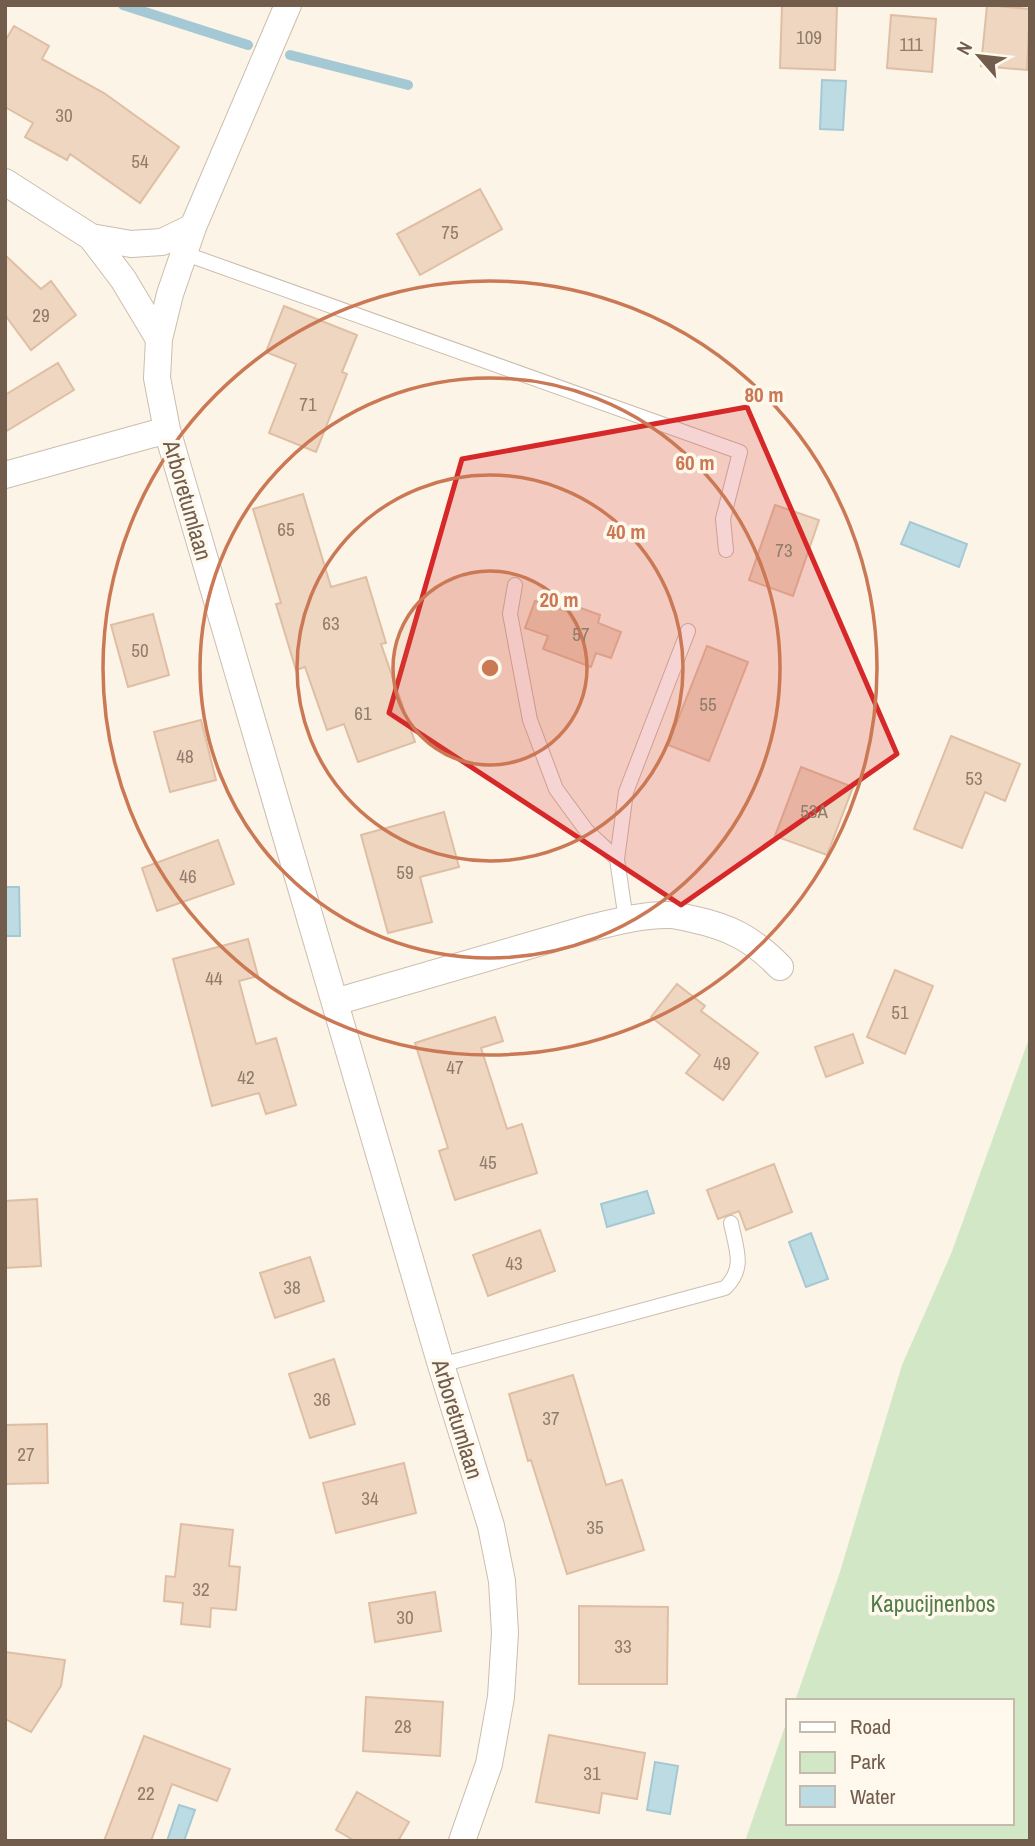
<svg xmlns="http://www.w3.org/2000/svg" width="1035" height="1846" viewBox="0 0 1035 1846" font-family="'Archivo Narrow',sans-serif">
<style>
.green{fill:#d1e7c6}
.water{fill:#bddbe3;stroke:#a4c9d4;stroke-width:2}
.lines{fill:none;stroke-linecap:round;stroke-linejoin:round}
.stream{stroke:#a4c9d4;stroke-width:10}
.building{fill:#eed6c1;stroke:#dfbea3;stroke-width:2}
.service-casing{stroke:#ccbdae;stroke-width:16}
.minor-casing{stroke:#ccbdae;stroke-width:28}
.service{stroke:#fff;stroke-width:14}
.minor{stroke:#fff;stroke-width:26}
.marked{fill:#d62828;fill-opacity:0.2;stroke:#d62828;stroke-width:5;stroke-linejoin:round}
.ring{fill:none;stroke:#cb7855;stroke-width:3.5}
.labels{text-anchor:middle;dominant-baseline:central;stroke-width:7;stroke-linejoin:round;paint-order:stroke}
.number-label{font-size:19px;fill:#917b6a}
.street-label{font-size:23px;fill:#725d4d;stroke:#fef8ed}
.park-label{font-size:23px;fill:#547d49;stroke:#fef8ed}
.centre{fill:#cb7855;stroke:#fef8ed;stroke-width:3.5}
.ring-label{font-size:21px;text-anchor:middle;font-weight:bold;fill:#cb7855;stroke:#fef8ed;stroke-width:7;stroke-linejoin:round;paint-order:stroke}
</style>
<rect width="100%" height="100%" fill="#fbf4e7"/>
<path class="green" d="M1030 1036V1841H745L788 1718V1823H1012V1701H795L839 1575 902 1365 951 1254Z"/>
<path class="water" d="M822 80 846 81 843 130 820 129Z
M910 522 967 544 959 567 901 544Z
M5 887H19L20 936H5Z
M647 1191 654 1213 607 1227 601 1204Z
M811 1233 828 1279 806 1287 789 1242Z
M655 1762 678 1766 670 1814 647 1810Z
M179 1805 195 1810 184 1841H167Z"/>
<g class="lines">
<path class="stream" d="M123 5 248 45
M290 55 408 85"/>
</g>
<path class="building" d="M782 5H837L835 70 780 68Z
M987 5 1030 9 1027 70 981 66Z
M891 15 936 19 932 72 887 68Z
M14 26 49 46 42 59 104 93 179 147 140 203 70 154 67 160 25 137 33 123 5 107V41Z
M480 189 502 229 420 275 397 234Z
M5 255 41 289 51 281 76 315 31 350 5 315Z
M284 306 357 335 342 372 347 374 316 452 269 433 296 364 266 352Z
M58 363 74 390 5 432V395Z
M303 494 331 587 366 577 386 643 381 644 415 742 358 762 344 724 327 730 305 667 296 670 276 604 281 603 253 509Z
M775 505 819 520 793 596 749 580Z
M535 601 565 611 567 603 600 615 598 623 621 632 611 658 596 653 591 667 543 649 548 636 525 628Z
M153 614 169 675 128 687 111 625Z
M707 646 748 662 709 761 668 745Z
M201 720 216 780 170 792 154 732Z
M951 736 1020 764 1005 801 985 792 962 848 914 829Z
M801 767 853 787 827 855 775 836Z
M444 812 459 867 420 877 432 922 388 933 361 835Z
M218 840 234 884 157 911 142 868Z
M248 939 258 976 239 981 256 1044 276 1038 296 1105 266 1114 259 1093 212 1106 173 959Z
M895 970 933 986 905 1054 867 1037Z
M677 984 705 1006 701 1011 758 1053 723 1100 686 1073 700 1055 651 1017Z
M495 1017 503 1041 481 1048 507 1129 522 1124 537 1173 455 1200 439 1151 448 1148 415 1043Z
M853 1034 863 1063 826 1077 815 1047Z
M774 1164 792 1212 746 1230 739 1211 718 1219 707 1190Z
M37 1199 41 1266 5 1268V1201Z
M540 1230 555 1271 488 1296 473 1255Z
M310 1257 324 1301 275 1318 260 1273Z
M334 1359 355 1424 310 1438 289 1374Z
M573 1375 606 1485 622 1480 644 1550 567 1574 531 1460 528 1461 509 1394Z
M47 1424 48 1483 5 1484V1425Z
M404 1463 416 1513 336 1533 323 1483Z
M181 1524 233 1530 229 1566 240 1567 236 1610 211 1608 210 1627 181 1624 183 1603 164 1601 166 1576 175 1577Z
M435 1592 441 1631 375 1642 369 1603Z
M579 1606 668 1607 667 1684H579Z
M5 1652 65 1660 61 1686 31 1732 5 1719Z
M366 1697 443 1702 440 1756 363 1751Z
M549 1735 645 1753 637 1799 602 1793 599 1813 536 1802Z
M144 1736 230 1769 217 1801 172 1784 151 1841H104Z
M357 1792 409 1822 398 1841H355L336 1830Z"/>
<g class="lines">
<defs>
<path id="service" d="M183 253 740 452 723 519 726 550
M515 585 510 614 530 720 556 789 586 830 617 859
M626 920 617 859 626 792 688 631
M441 1365 725 1288C746 1268 736 1249 731 1223"/>
<path id="minor" d="M288 5 193 227 170 294 159 339 157 378 167 430 441 1365 491 1526 502 1581 505 1633 501 1697 489 1764 462 1841
M5 182 91 237 123 279 159 339
M91 237 131 244 162 242 193 227
M5 475 167 430
M335 1002 590 928C616 922 644 914 670 915 677 915 685 918 692 919 730 927 753 939 780 967"/>
</defs>
<use href="#service" class="service-casing"/>
<use href="#minor" class="minor-casing"/>
<use href="#service" class="service"/>
<use href="#minor" class="minor"/>
</g>
<path class="marked" d="M747 407 897 754 681 905 389 713 462 459Z"/>
<circle cx="490" cy="668" r="97" fill="#cb7855" fill-opacity=".12"/>
<g class="ring">
<circle cx="490" cy="668" r="97"/>
<circle cx="490" cy="668" r="193"/>
<circle cx="490" cy="668" r="290"/>
<circle cx="490" cy="668" r="387"/>
</g>
<g class="labels">
<g class="number-label">
<text x="809" y="37">109</text>
<text x="911" y="44">111</text>
<text x="64" y="115">30</text>
<text x="140" y="161">54</text>
<text x="450" y="232">75</text>
<text x="41" y="315">29</text>
<text x="308" y="404">71</text>
<text x="286" y="529">65</text>
<text x="784" y="550">73</text>
<text x="331" y="623">63</text>
<text x="581" y="634">57</text>
<text x="140" y="650">50</text>
<text x="708" y="704">55</text>
<text x="363" y="713">61</text>
<text x="185" y="756">48</text>
<text x="974" y="778">53</text>
<text x="814" y="811">53A</text>
<text x="405" y="872">59</text>
<text x="188" y="876">46</text>
<text x="214" y="978">44</text>
<text x="900" y="1012">51</text>
<text x="722" y="1063">49</text>
<text x="455" y="1067">47</text>
<text x="246" y="1077">42</text>
<text x="488" y="1162">45</text>
<text x="514" y="1263">43</text>
<text x="292" y="1287">38</text>
<text x="322" y="1399">36</text>
<text x="551" y="1418">37</text>
<text x="26" y="1454">27</text>
<text x="370" y="1498">34</text>
<text x="595" y="1527">35</text>
<text x="201" y="1589">32</text>
<text x="405" y="1617">30</text>
<text x="623" y="1646">33</text>
<text x="403" y="1726">28</text>
<text x="592" y="1773">31</text>
<text x="146" y="1793">22</text>
</g>
<g class="street-label">
<text transform="translate(188 500) rotate(74)">Arboretumlaan</text>
<text transform="translate(458 1419) rotate(73)">Arboretumlaan</text>
</g>
<g class="park-label">
<text x="933" y="1603">Kapucijnenbos</text>
</g>
</g>
<circle cx="490" cy="668" r="10" class="centre"/>
<g class="ring-label">
<text x="764" y="402">80 m</text>
<text x="695" y="470">60 m</text>
<text x="626" y="539">40 m</text>
<text x="559" y="607">20 m</text>
</g>
<rect width="1035" height="1846" fill="none" stroke="#725d4d" stroke-width="14"/>
<rect x="786" y="1699" width="228" height="126" fill="#fef8ed" stroke="#c6baad" stroke-width="2"/>
<rect x="800" y="1722" width="35" height="10" fill="#ffffff" stroke="#c6baad" stroke-width="2"/>
<text x="850" y="1734" font-size="21" fill="#725d4d">Road</text>
<rect x="800" y="1752" width="35" height="21" fill="#d1e7c6" stroke="#c6baad" stroke-width="2"/>
<text x="850" y="1769" font-size="21" fill="#725d4d">Park</text>
<rect x="800" y="1786" width="35" height="21" fill="#bddbe3" stroke="#c6baad" stroke-width="2"/>
<text x="850" y="1804" font-size="21" fill="#725d4d">Water</text>
<g transform="translate(979 56) rotate(298)" stroke="#fef8ed" stroke-width="5" paint-order="stroke">
<path d="M0-5L12 26L0 18L-12 26Z" fill="#725d4d"/>
<text y="-10" font-size="19" font-weight="bold" text-anchor="middle" fill="#725d4d">N</text>
</g>
</svg>
